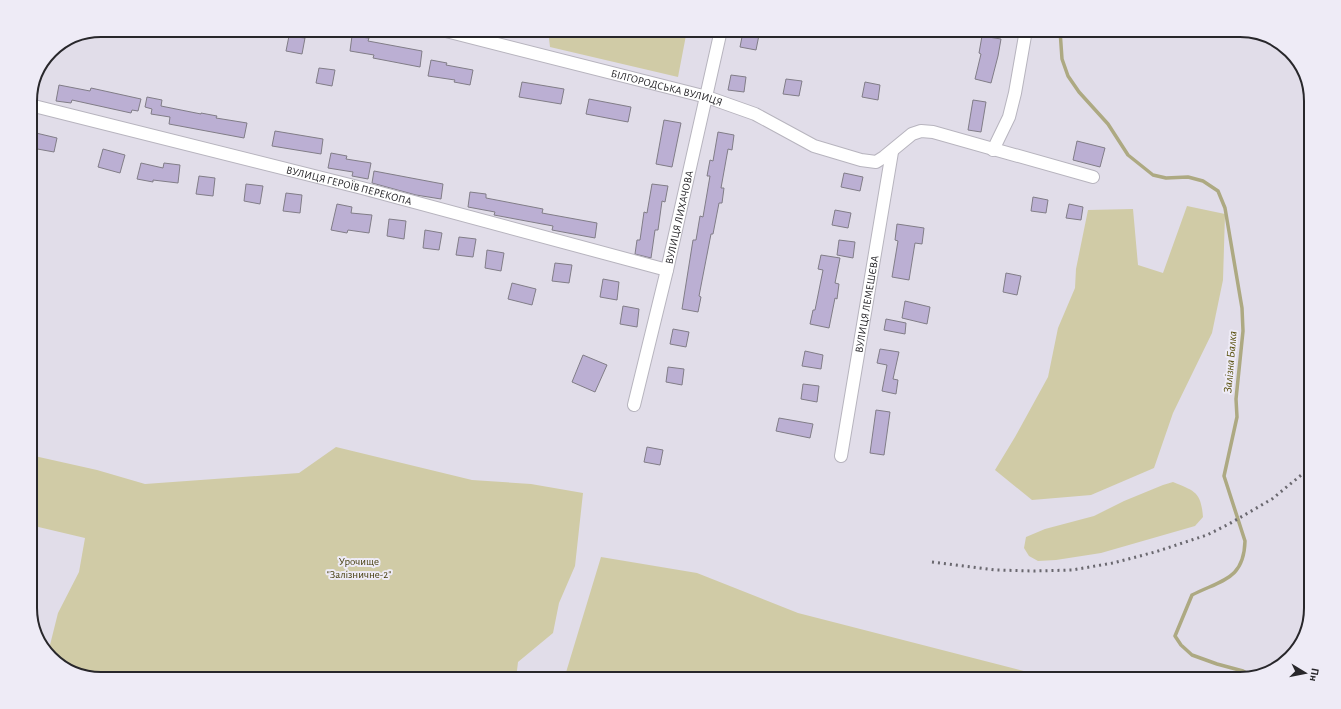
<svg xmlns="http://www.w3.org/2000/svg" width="1341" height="709" viewBox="0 0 1341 709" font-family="'Alegreya Sans',sans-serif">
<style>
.green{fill:#d0cba6}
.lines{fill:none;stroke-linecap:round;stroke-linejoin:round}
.stream{stroke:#ada982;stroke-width:3.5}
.building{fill:#bbafd3;stroke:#817d87}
.minor-casing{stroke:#b7b4be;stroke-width:14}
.minor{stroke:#fff;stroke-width:12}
.rail{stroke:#6a686f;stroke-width:3;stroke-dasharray:2 4;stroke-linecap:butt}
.labels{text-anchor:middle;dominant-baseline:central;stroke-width:4;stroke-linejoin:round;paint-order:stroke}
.street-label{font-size:11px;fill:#28272b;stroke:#eeebf6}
.park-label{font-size:11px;fill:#453e0e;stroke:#eeebf6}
.water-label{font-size:12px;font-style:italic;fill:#574e0b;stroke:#eeebf6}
.rim{fill:none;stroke:#28272b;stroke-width:2}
</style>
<rect width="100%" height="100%" fill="#e1dde9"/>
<path class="green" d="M548 30H687L678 77 550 47Z
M1187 206 1225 214 1223 280 1212 333 1173 413 1154 468 1091 495 1032 500 995 470 1015 437 1048 377 1058 328 1075 288 1076 269 1088 210 1133 209 1138 265 1163 273Z
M336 447 472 480 531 484 583 493 575 566 559 603 553 633 518 662 516 679H101L69 672 48 653 58 613 79 572 85 538 30 525V455L97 470 145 484 299 473Z
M1173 482C1195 491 1201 492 1203 517L1195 526 1101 553 1056 560 1038 561 1029 556 1024 548 1026 537 1045 529 1094 516 1124 501 1163 485Z
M601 557 697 573 798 613 1055 679H769L750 675 748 679H564Z"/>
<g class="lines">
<path class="stream" d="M1060 30 1062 59 1068 76 1079 92 1108 124 1128 155 1153 175 1166 178 1188 177 1203 181 1218 191 1225 208 1242 308 1243 331 1236 399 1237 417 1224 476 1245 541C1244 580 1221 580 1192 595L1175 636 1181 645 1192 655 1217 664 1243 671 1251 676"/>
</g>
<path class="building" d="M743 32 759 35 756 50 740 47Z
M289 36 305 38 302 54 286 51Z
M352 36 369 38 368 41 422 51 420 67 373 58 374 55 350 51Z
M982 36 1001 39 998 56 991 83 975 79 981 54 979 53Z
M431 60 447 63 446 65 473 70 470 85 454 82 455 80 428 76Z
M319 68 335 70 332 86 316 83Z
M731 75 746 77 744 92 728 90Z
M786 79 802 81 799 96 783 94Z
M522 82 564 89 561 104 519 97Z
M865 82 880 85 878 100 862 97Z
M59 85 90 91 91 88 141 99 138 111 132 110 131 113 72 100 71 103 56 101Z
M147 97 162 100 161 106 201 114V113L217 116 216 118 247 123 244 138 169 124 170 117 151 114 152 109 145 107Z
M589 99 631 107 628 122 586 114Z
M973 100 986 102 981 132 968 130Z
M664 120 681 123 672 167 656 164Z
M275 131 323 139 321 154 272 146Z
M718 132 734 135 732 150 728 149 721 188H724L722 203H719L713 234H711L699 296 701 297 698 312 682 309 693 240H696L700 216 703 217 710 176H707L710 160 713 161Z
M36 133 57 138 54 152 32 148Z
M1077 141 1105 148 1100 167 1073 160Z
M103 149 125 155 120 173 98 167Z
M331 153 347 156 346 159 371 163 368 179 352 176 353 172 328 168Z
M141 163 163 168 164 163 180 165 178 183 153 180V182L137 179Z
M374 171 443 184 441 199 416 195 372 183Z
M844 173 863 177 860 191 841 187Z
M199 176 215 178 213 196 196 194Z
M246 184 263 186 260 204 244 201Z
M652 184 668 186 665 202 662 201 658 230H655L651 258 635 254 637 240H640L644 212 647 213Z
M470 192 486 194V198L543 209 542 213 597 223 595 238 552 230 553 226 494 215 495 212 468 207Z
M286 193 302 195 300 213 283 211Z
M1033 197 1048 200 1046 213 1031 211Z
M337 204 352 207 351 213 372 215 369 233 348 230 347 233 331 230Z
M1069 204 1083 207 1081 220 1066 218Z
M835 210 851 213 848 228 832 225Z
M389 219 406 221 404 239 387 236Z
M897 224 924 228 922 244 915 243 909 280 892 277 898 241 895 240Z
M425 230 442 233 439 250 423 248Z
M459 237 476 239 473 257 456 255Z
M839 240 855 242 853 258 837 255Z
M487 250 504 253 501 271 485 268Z
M821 255 840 258 835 283 839 284 837 299 835 298 829 328 810 324 813 310H815L823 270 818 269Z
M555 263 572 265 569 283 552 281Z
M1006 273 1021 276 1017 295 1003 292Z
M603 279 619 282 617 300 600 297Z
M512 283 536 289 532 305 508 299Z
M905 301 930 307 927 324 902 318Z
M623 306 639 309 637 327 620 324Z
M886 319 906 323 905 334 884 330Z
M673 329 689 332 686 347 670 344Z
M880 349 899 352 893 379 898 380 896 394 882 391 887 365 877 363Z
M805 351 823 355 821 369 802 366Z
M583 355 607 365 595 392 572 382Z
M668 367 684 369 682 385 666 382Z
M803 384 819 386 817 402 801 399Z
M876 410 890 412 884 455 870 453Z
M779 418 813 424 810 438 776 431Z
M647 447 663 450 660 465 644 462Z"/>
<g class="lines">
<defs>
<g id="minor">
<path id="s1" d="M442 30 707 97 755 114 814 146 861 160 876 162 884 157 912 134 921 131 933 132 1093 177"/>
<path id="s2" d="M30 105 362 188 667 270"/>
<path d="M993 150 1009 117 1015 93 1026 30"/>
<path id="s3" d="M634 405 667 270 721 30"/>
<path id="s4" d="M841 456 892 152"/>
</g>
</defs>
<use href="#minor" class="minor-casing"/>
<use href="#minor" class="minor"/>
<path class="rail" d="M932 562 995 570 1034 571 1072 570 1113 563 1155 552 1207 535 1229 524 1272 499 1311 467"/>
</g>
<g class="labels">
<g class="street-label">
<text stroke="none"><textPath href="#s1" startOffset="232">БІЛГОРОДСЬКА ВУЛИЦЯ</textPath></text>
<text stroke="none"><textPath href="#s2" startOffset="329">ВУЛИЦЯ ГЕРОЇВ ПЕРЕКОПА</textPath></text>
<text stroke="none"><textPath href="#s3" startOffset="193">ВУЛИЦЯ ЛИХАЧОВА</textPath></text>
<text stroke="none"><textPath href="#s4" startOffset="154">ВУЛИЦЯ ЛЕМЕШЄВА</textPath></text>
</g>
<g class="park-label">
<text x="359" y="561">Урочище<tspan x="359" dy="13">"Залізничне-2"</tspan></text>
</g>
<g class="water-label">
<text transform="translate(1230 362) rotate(-85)">Залізна Балка</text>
</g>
</g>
<path d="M0 0H1341V709H0ZM101 37H1240A64 64 0 0 1 1304 101V608A64 64 0 0 1 1240 672H101A64 64 0 0 1 37 608V101A64 64 0 0 1 101 37Z" fill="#eeebf6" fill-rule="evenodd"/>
<path class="rim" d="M101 37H1240A64 64 0 0 1 1304 101V608A64 64 0 0 1 1240 672H101A64 64 0 0 1 37 608V101A64 64 0 0 1 101 37Z"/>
<g transform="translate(1305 673) rotate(100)" stroke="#eeebf6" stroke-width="3" paint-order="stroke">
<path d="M0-3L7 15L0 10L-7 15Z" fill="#28272b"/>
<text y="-6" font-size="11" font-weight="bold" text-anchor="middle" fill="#28272b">Пн</text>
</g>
</svg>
